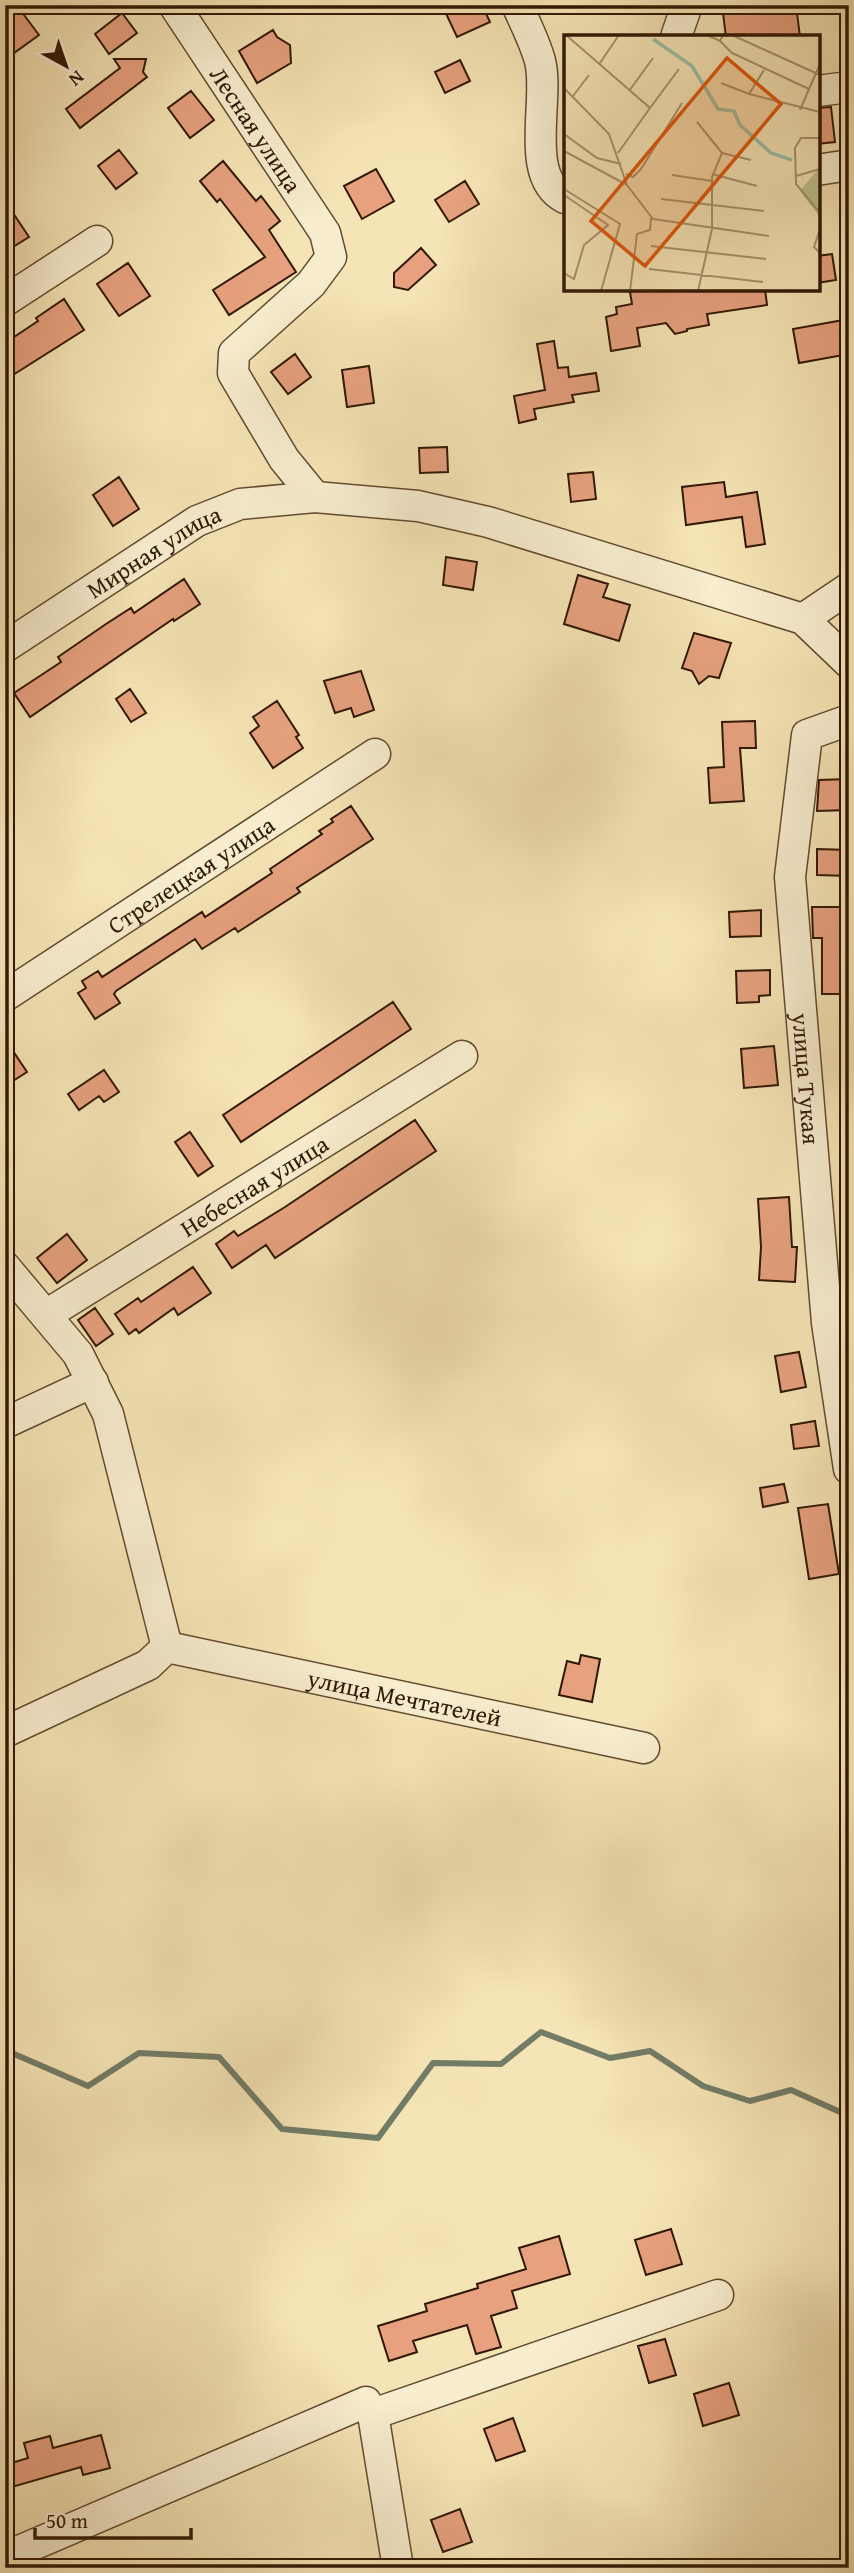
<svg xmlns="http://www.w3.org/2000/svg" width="854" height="2573" viewBox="0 0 854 2573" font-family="'Gentium Book Plus',serif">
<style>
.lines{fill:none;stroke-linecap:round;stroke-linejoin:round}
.stream{stroke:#727c67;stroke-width:6}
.building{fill:#e7a17f;stroke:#311803;stroke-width:2}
.minor-casing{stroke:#624b30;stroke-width:33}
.minor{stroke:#f8edcf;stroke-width:30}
.labels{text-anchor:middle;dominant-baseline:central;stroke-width:5;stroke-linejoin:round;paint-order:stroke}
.street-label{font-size:24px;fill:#311803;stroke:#f8edcf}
.inset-river{fill:none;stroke:#9dbfaa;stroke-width:3.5}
.inset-road{fill:none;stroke:#a7926e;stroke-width:2}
.view{fill:#df560c;fill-opacity:0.15;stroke:#df560c;stroke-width:3.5}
.inset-edge{fill:none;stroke:#311803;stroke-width:3.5}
</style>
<rect width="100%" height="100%" fill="#f5e4b5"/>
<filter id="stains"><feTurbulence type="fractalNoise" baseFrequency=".00286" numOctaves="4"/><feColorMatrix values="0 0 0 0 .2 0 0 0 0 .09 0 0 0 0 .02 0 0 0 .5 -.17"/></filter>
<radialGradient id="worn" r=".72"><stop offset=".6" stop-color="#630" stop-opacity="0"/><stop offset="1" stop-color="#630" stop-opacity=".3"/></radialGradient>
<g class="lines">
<path class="stream" d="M5 2050 88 2086 139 2053 219 2057 282 2129 378 2138 433 2063 501 2064 541 2032 610 2058 650 2051 703 2086 750 2101 791 2090 849 2116"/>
</g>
<path class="building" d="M442 5H482L490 22 457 37Z
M722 5H796L800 37H726Z
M18 7 39 35 14 53 5 41V17Z
M122 13 137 33 109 54 95 34Z
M273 30 277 37 290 45 291 63 257 83 239 51Z
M114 59H146L143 72 147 77 80 128 66 109 120 68Z
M460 60 470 81 445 93 435 72Z
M191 91 214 120 190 138 168 108Z
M831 107 835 142 817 144V108Z
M119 150 137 173 116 189 98 166Z
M223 161 256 201 261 196 280 221 269 230 296 272 229 315 213 290 265 257 220 199 217 202 200 181Z
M376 169 394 201 362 219 344 186Z
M465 181 479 204 449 222 435 200Z
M5 201 29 237 5 252Z
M421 248 436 265 408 290 394 287V273Z
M832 254 836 280 817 283V256Z
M128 263 150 296 119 316 97 284Z
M646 289H765L767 305 707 314 709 325 687 329V331L675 334 666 323 637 328 640 346 611 351 606 317 617 314 616 307 632 304 630 292Z
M64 299 84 330 5 380V343L38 321 36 318Z
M849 319V354L799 363 793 329Z
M554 341 558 368 568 367 569 377 596 373 599 391 572 395 574 402 534 409 536 419 519 423 514 396 545 390 537 344Z
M295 354 311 377 288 394 271 372Z
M369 366 374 403 347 407 342 370Z
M447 447 448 472 420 473 419 448Z
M593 472 596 499 571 502 568 474Z
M119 477 139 509 113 526 93 495Z
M724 482 726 497 757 492 765 544 746 547 742 517 686 525 682 487Z
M446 557 477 562 473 590 443 585Z
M578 575 608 584 603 597 630 605 619 641 564 624Z
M184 579 200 604 174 621 173 619 30 717 14 693 61 662 58 657 106 624 131 608 134 613Z
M694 633 731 643 719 678 709 676 699 684 692 671 682 668Z
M361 671 374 710 354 717 351 708 335 713 324 681Z
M130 689 146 713 131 722 116 699Z
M277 701 299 735 296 737 303 748 273 768 250 733 259 726 253 717Z
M755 721 756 748H740L744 801 710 803 708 768 724 767 722 722Z
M849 779V810L817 811 819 780Z
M351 806 373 839 297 888 300 892 238 932 235 928 202 949 195 939 116 991 114 994 120 1003 95 1019 78 993 86 988 82 981 98 971 102 977 202 912 205 917 272 873 270 869 322 834 319 831 333 822 331 819Z
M817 849 849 850V876L817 875Z
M812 907H849V994H822V938H813Z
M761 910V936L730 937 729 912Z
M770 970V995L759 996V1002L737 1003 736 971Z
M393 1002 411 1029 241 1142 223 1115Z
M5 1039 27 1072 5 1086Z
M774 1046 778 1085 744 1088 741 1049Z
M104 1070 119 1092 104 1102 99 1096 79 1110 68 1094Z
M415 1120 436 1151 275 1258 266 1245 232 1268 216 1244 234 1231 238 1236 285 1207Z
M190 1132 213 1166 198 1176 175 1142Z
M789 1197 792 1247H797L795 1282 759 1280 761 1247 758 1199Z
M67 1234 87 1260 57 1283 37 1258Z
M193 1267 211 1293 178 1315 174 1308 139 1333 136 1329 129 1334 115 1314 138 1298 141 1302Z
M95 1308 113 1334 96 1346 78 1320Z
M799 1352 806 1387 781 1392 775 1356Z
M815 1421 819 1446 794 1449 791 1425Z
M784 1484 788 1502 763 1507 760 1488Z
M828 1504 839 1574 809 1579 798 1508Z
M581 1655 600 1659 592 1702 559 1695 567 1661 579 1664Z
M671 2229 682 2264 646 2275 635 2240Z
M559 2236 570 2274 512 2291 517 2308 491 2316 501 2347 476 2354 467 2325 413 2341 417 2352 389 2361 378 2326 427 2311 425 2304 478 2288 477 2284 526 2269 519 2248Z
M665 2339 676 2375 649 2383 638 2346Z
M729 2383 739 2415 703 2426 694 2394Z
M513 2418 525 2451 496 2461 484 2429Z
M101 2435 110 2468 83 2475 81 2467 5 2489V2465L28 2458 24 2443 50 2436 53 2448Z
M460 2509 472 2542 443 2552 431 2520Z"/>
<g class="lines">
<defs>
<g id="minor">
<path id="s1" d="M174 5 325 233 331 257 311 284 234 353 233 373 284 459 315 497"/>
<path d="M517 5C525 23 535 42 540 61 550 99 523 177 565 198"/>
<path d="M676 37 687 5"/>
<path d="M817 91 849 87"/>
<path d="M817 170 849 165"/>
<path d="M5 301 97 241"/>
<path d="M803 619 849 588"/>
<path id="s2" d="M5 647 197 521 240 504 315 497 418 506 488 522 803 619 849 663"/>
<path id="s3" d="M849 720 807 735 790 877 827 1323 849 1469"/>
<path id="s4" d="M5 996 375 754"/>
<path d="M5 1267 78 1354 108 1414 167 1647"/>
<path id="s5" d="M46 1315 462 1056"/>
<path d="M5 1423 93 1382"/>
<path id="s6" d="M167 1647 644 1748"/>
<path d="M5 1732 148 1665 167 1647"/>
<path d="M5 2557 366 2402 373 2414"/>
<path d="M398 2568 373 2414 718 2295"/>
</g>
</defs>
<use href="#minor" class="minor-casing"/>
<use href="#minor" class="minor"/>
</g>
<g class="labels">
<g class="street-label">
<text stroke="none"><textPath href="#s1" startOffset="149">Лесная улица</textPath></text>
<text stroke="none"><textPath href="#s2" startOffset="177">Мирная улица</textPath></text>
<text stroke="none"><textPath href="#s4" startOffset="222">Стрелецкая улица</textPath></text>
<text stroke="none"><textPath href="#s3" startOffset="390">улица Тукая</textPath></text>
<text stroke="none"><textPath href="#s5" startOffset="245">Небесная улица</textPath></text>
<text stroke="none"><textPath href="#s6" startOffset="243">улица Мечтателей</textPath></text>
</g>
</g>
<g transform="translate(564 35)">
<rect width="256" height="256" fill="#f5e4b5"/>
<path d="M255 133V181L236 156Z" fill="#bcc48d"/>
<path class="inset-river" d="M89 4 128 31 154 74 170 76 176 90 207 118 228 125"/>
<path class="inset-road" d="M2 0 86 73 54 118M143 0 156 6 159 0M168 0 256 40M156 6 168 18 245 54M36 28 55 0M157 48 185 59 200 35M0 53 45 99 63 150 89 184 205 201M65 56 89 23M185 59 256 77M9 61 25 40M86 73 115 34M236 75 256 29M133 87 158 118M0 99 33 123 57 129M256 103H237L231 113 232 149 256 178M0 116 63 150M158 118 187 125M62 139 69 142 77 134 118 68M148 139 193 151M108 140 148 146M232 141 256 134M0 154 56 189 37 256M0 160 44 190 20 210 10 244 0 238M97 164 200 176M256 194 250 212 256 218M87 211 202 224M85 234 199 247M66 256 73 199 86 195 87 183M134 256 148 194V142L158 118"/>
<path class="view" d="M163 23 217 69 81 231 27 186Z"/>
<rect width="256" height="256" class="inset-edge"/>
</g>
<rect width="854" height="2573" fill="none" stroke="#f5e4b5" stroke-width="28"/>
<rect x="7" y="7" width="840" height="2559" fill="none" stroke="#311803" stroke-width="3.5"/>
<rect x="14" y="14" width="826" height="2545" fill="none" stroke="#311803" stroke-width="2"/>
<g transform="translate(66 66) rotate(140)" stroke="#f8edcf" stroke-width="5" paint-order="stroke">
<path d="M0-5L12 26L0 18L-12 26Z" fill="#311803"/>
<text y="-10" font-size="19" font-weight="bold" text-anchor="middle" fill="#311803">N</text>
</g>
<path d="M35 2528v10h156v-10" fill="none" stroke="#311803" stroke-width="3.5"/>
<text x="46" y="2528" font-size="21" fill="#311803" stroke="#f8edcf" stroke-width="5" paint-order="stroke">50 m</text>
<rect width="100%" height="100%" filter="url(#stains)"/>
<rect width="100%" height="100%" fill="url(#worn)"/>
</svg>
